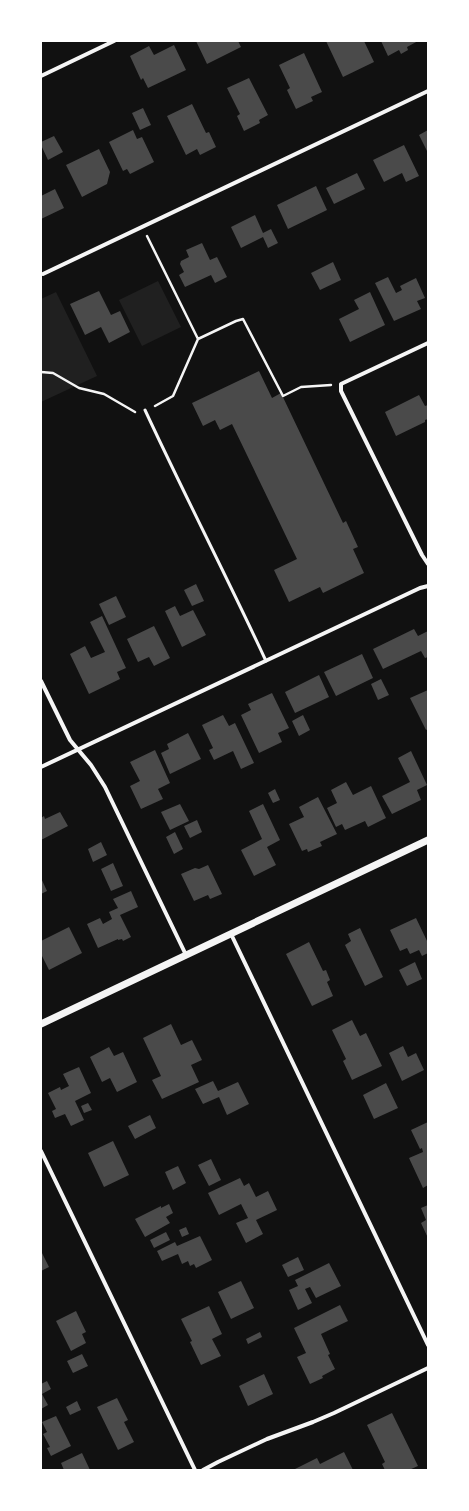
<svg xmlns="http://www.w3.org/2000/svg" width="469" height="1511" viewBox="0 0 469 1511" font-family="Figtree,sans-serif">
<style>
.green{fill:#202020}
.building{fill:#4a4a4a}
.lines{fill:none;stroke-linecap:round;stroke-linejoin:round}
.path{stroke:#f5f5f5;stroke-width:2.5}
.service{stroke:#f5f5f5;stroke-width:3}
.minor{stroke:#f5f5f5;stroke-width:4}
.tertiary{stroke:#f5f5f5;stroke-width:7}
</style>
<rect width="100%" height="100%" fill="#111"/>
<path class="green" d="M158 281 181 327 142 346 119 300Z
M56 292 97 376 41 402V299Z"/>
<path class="building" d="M196 41H238L241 47 207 64Z
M326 41H364L374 62 343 77Z
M381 41H418L407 47 408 50 401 54 399 50 388 56Z
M174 45 186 70 148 88 143 78 141 80 130 56 149 46 154 55Z
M304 53 322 92 311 97 313 101 296 109 287 90 290 88 279 65Z
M249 78 268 115 259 120 260 123 244 131 237 116 240 114 227 88Z
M192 104 206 133 209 132 216 147 200 155 197 149 186 155 167 116Z
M143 108 151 125 140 130 132 113Z
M133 130 137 139 142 137 154 162 130 174 127 169 123 171 109 142Z
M428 130V153L419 135Z
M54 136 63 152 48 160 41 145V142Z
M404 145 419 176 406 182 402 173 384 182 373 160Z
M99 149 110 172 107 184 82 197 66 165Z
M357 173 365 189 334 204 326 188Z
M316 186 327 210 288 229 277 205Z
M55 189 64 208 41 219V196Z
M255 215 263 233 271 229 278 243 268 248 263 237 241 248 231 227Z
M202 243 210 260 217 257 227 277 215 283 211 275 185 287 179 275 184 272 180 264 181 261 189 257 186 250Z
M333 262 341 280 320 290 311 273Z
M388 277 396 293 402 290 400 286 416 278 425 298 417 301 421 309 394 321 375 283Z
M99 291 111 315 120 311 130 332 109 343 101 327 85 335 70 304Z
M370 292 385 325 350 342 339 319 359 309 354 300Z
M259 371 272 398 281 393 343 523 346 521 358 547 353 549 364 573 323 593 320 587 289 602 274 570 297 559 232 424 220 430 215 420 203 426 192 403Z
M419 395 425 406 428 405V419L425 420V422L396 436 385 412Z
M196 584 204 601 192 606 184 590Z
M116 596 126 617 109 625 99 604Z
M175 606 180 616 193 610 206 635 182 647 165 611Z
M102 616 126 668 117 672 120 679 89 694 70 654 85 646 91 658 105 652 90 622Z
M154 626 170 658 154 666 149 657 138 662 127 639Z
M414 629 418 636 428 631V657L425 658 421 651 383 669 373 649Z
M362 654 373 678 336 696 324 672Z
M319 675 329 697 295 713 285 692Z
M381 679 389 695 378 700 371 684Z
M428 690V729L426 730 410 698Z
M272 693 289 728 278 733 282 742 259 753 241 715 251 710 248 704Z
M223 715 229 726 235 723 254 763 241 769 233 751 214 760 209 750 213 748 202 725Z
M303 715 310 730 299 736 292 721Z
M188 733 201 759 170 774 161 753 169 749 167 744Z
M155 750 170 783 158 789 163 799 141 809 130 786 140 781 130 762Z
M411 751 427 785 417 790 421 800 392 814 382 796 410 782 398 758Z
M346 782 353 795 371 786 386 818 368 827 365 821 345 830 342 824 336 827 327 808 337 803 331 790Z
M275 789 280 800 273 803 268 793Z
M318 797 337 834 320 842 322 846 308 852 307 849 302 851 289 824 304 817 299 807Z
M180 804 189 821 170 830 161 812Z
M263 804 280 840 267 847 276 865 254 876 241 850 262 839 249 811Z
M60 812 68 826 41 840V818L44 816 45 819Z
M197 820 202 832 190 838 184 826Z
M175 832 183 849 174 854 166 837Z
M101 842 107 855 93 862 88 849Z
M113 863 123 886 111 891 101 869Z
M208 865 222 894 210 899 208 895 194 901 181 874 195 868 199 869Z
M41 878 47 891 41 894Z
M131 891 138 907 120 915 131 937 123 941 122 939 118 940V939L98 948 87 924 100 918 103 924 112 919 109 912 118 908 113 899Z
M416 918 428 943V953L422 956 419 950 410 954 407 948 400 951 390 930Z
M69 927 82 953 49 970 41 954V941Z
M360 928 383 977 365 986 345 945 351 941 348 934Z
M309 942 323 971 326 970 330 980 327 982 333 996 312 1006 286 954Z
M415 962 422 979 407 986 399 970Z
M352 1020 360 1036 366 1033 382 1066 352 1080 343 1061 346 1059 332 1030Z
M171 1024 181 1045 192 1040 202 1060 191 1065 199 1082 162 1099 152 1080 161 1076 143 1038Z
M403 1046 408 1057 416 1053 424 1070 402 1081 389 1053Z
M109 1047 114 1056 123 1052 137 1082 117 1092 110 1078 102 1082 90 1057Z
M79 1067 91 1093 75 1101 84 1120 71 1126 65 1114 55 1118 52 1111 56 1109 48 1093 60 1087 61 1090 69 1086 63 1074Z
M213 1081 218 1091 238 1082 249 1104 227 1115 219 1097 203 1104 195 1089Z
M386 1083 398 1108 374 1119 363 1095Z
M88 1103 92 1110 84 1113 81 1106Z
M150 1115 156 1128 135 1139 128 1126Z
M428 1122V1185L423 1188 409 1158 423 1152 422 1148 420 1149 411 1130Z
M113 1141 129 1175 104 1187 88 1153Z
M211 1159 221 1180 209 1186 198 1165Z
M178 1166 186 1183 173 1190 165 1172Z
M240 1178 244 1186 249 1183 256 1197 268 1191 277 1210 256 1220 263 1234 246 1243 236 1223 248 1218 241 1204 219 1215 208 1193Z
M169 1204 173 1213 166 1217 170 1223 145 1237 135 1219 161 1206V1208Z
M428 1205V1238L421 1223 426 1220 421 1208Z
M186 1227 189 1234 182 1237 179 1230Z
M166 1232 170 1240 154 1248 150 1240Z
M200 1236 212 1260 196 1268 194 1264 190 1266 188 1261 182 1264 178 1254 162 1261 157 1251 175 1242 177 1246Z
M41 1251 49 1267 41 1271Z
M298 1257 304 1270 288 1277 282 1265Z
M329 1263 341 1286 316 1298 310 1287 305 1289 312 1303 298 1310 289 1290 298 1286 295 1280Z
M241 1281 254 1308 231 1319 218 1292Z
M340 1305 348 1321 321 1334 330 1354 328 1355 335 1369 322 1376 323 1378 310 1384 297 1357 306 1353 294 1328Z
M209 1306 222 1334 212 1339 221 1356 201 1365 190 1342 192 1341 181 1319Z
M76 1311 86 1332 82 1334 86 1343 71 1351 56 1321Z
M260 1332 262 1337 248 1344 246 1339Z
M82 1354 88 1366 73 1373 67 1361Z
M264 1374 273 1394 248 1406 239 1386Z
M47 1381 51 1389 42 1394 48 1405 41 1409V1384Z
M117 1398 128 1420 124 1422 134 1442 118 1450 97 1407Z
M77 1401 81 1410 70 1415 66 1407Z
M392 1413 418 1466 409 1470H385L382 1464 385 1462 367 1425Z
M56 1416 71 1446 51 1456 47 1448 50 1447 43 1434 47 1432 42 1422Z
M344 1452 353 1470H296L295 1469 317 1458 320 1464Z
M82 1453 90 1470H64L61 1463Z"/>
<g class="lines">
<path class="path" d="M147 236 198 339 236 321 243 319 283 396 301 387 331 385
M41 372 53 373 79 388 104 394 135 412
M155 406 173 396 198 339"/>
<path class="service" d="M145 410C184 494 227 577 266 661"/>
<path class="minor" d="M41 76 114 41
M43 274 428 91
M428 343 341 384V391L422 555 428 564
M41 681 70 740 91 765 105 787 186 955
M41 767 420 588 428 586
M231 934 428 1345
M41 1151 195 1470
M203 1470 218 1462 267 1439 313 1422 334 1413 428 1368"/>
<path class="tertiary" d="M41 1024 428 840"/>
</g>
<rect width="469" height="1511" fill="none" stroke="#ffffff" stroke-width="84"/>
</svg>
